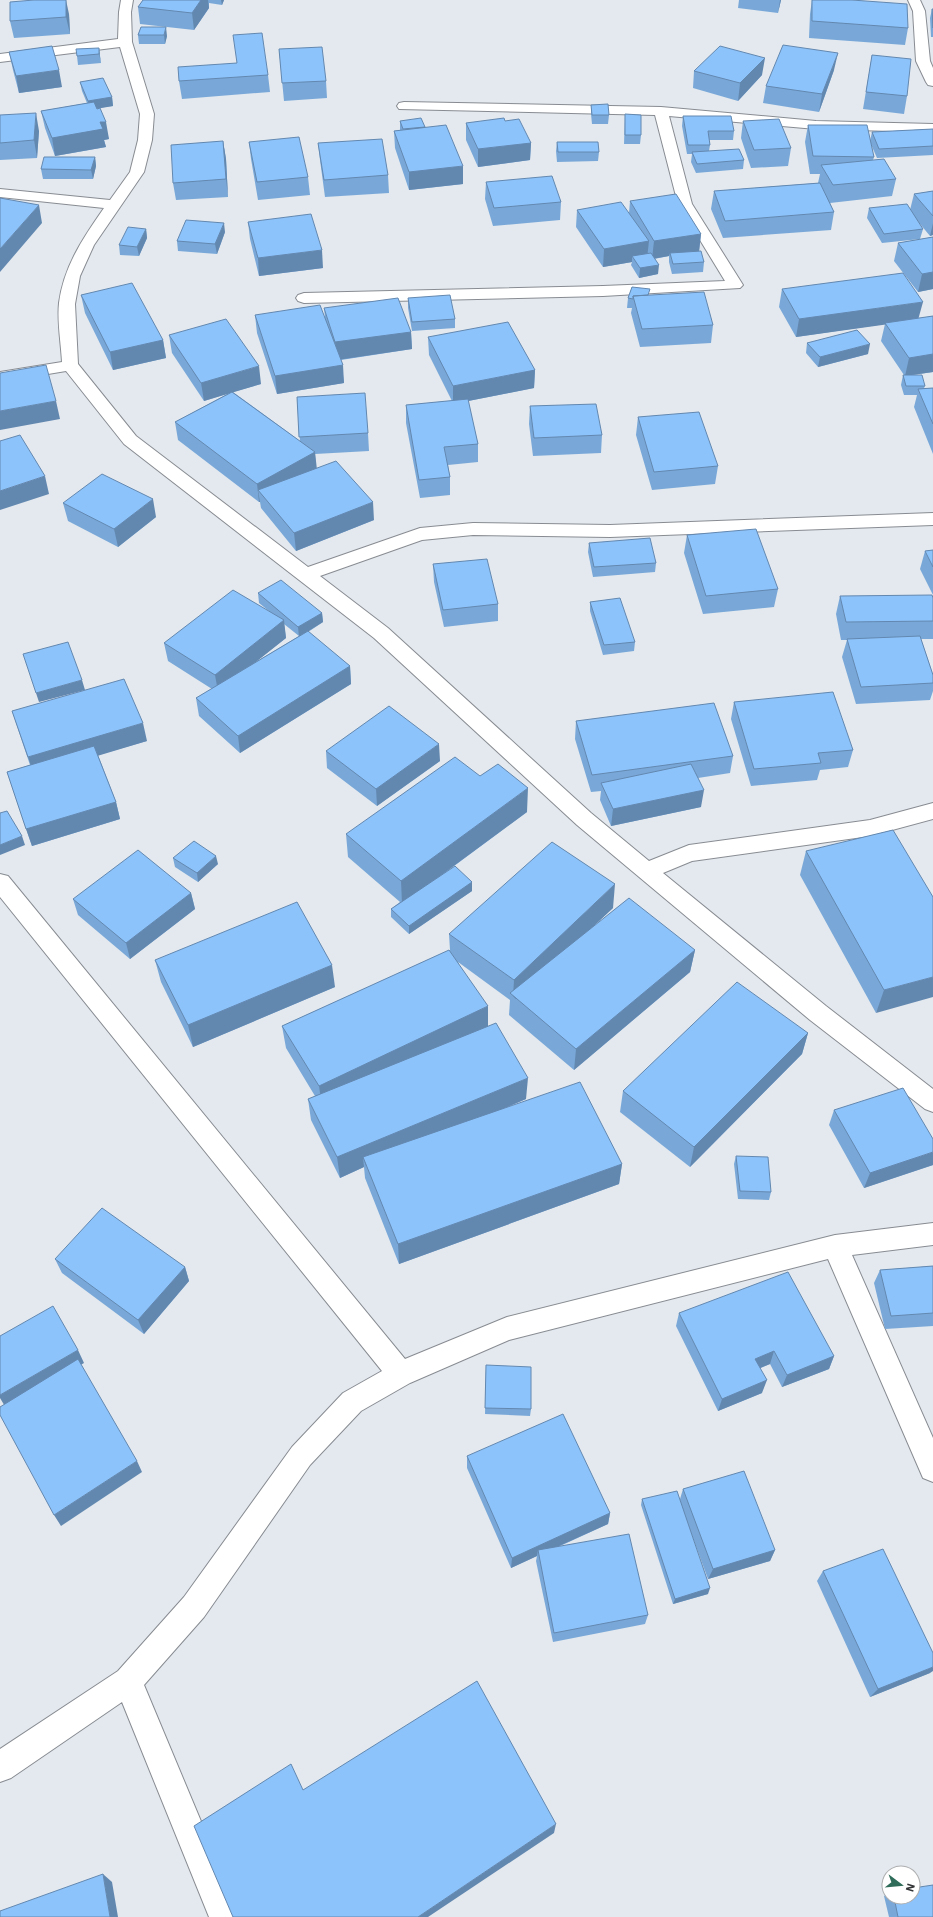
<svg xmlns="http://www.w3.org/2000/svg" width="933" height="1917" viewBox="0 0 933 1917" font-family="'IBM Plex Sans',sans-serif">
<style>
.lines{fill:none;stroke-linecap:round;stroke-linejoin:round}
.minor-casing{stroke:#888c92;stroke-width:2}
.minor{fill:#fff;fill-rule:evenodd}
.wall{fill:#79a8d8;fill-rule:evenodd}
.shaded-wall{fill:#6388b0}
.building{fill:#8dc3fb;stroke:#6388b0}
</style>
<rect width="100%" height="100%" fill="#e3e9ef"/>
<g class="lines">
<defs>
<path id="minor" d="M121 0H133L131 12 132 42 154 114 152 140 144 172 94 245 80 276 75 304 78 364 136 436 308 567 420 528 473 523 610 525 933 513V525L610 537 473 535 422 540 320 576 388 628 591 813 649 861 689 845 870 820 933 803V819L870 836 692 861 663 873 826 1006 933 1089V1112L925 1109 810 1020 577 825 374 638 124 444 66 371 0 382V372L62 362C61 343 57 321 59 303 64 266 83 238 104 208L0 197V189L110 200 130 172 138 140 140 114 120 47 0 62V54L118 39 119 12Z
M908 0H920L925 11 930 61 933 68V86L928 85 926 82 916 61 913 11Z
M404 102 661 107 816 121 933 124V132L816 129 669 116 692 204 743 285 740 288 603 296 304 303 298 301 296 298 298 295 304 293 603 286 725 281 678 204 655 115 399 109 397 106 399 103Z
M0 874 8 876 405 1359 507 1317 835 1235 933 1223V1245L852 1255 933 1438V1482L923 1478 828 1259 509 1340 410 1383 361 1411 310 1465 204 1617 144 1685 241 1917H209L122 1702 11 1778 0 1782V1749L118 1671 184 1597 292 1447 343 1393 382 1371 0 897Z"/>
</defs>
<use href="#minor" class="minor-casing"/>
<use href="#minor" class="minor"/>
</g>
<path class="wall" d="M143 0H224L222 5 209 3V8L194 30 140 24 138 7Z
M739 0H781L778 13 738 8Z
M812 0H852L908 28 905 45 809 38 810 14Z
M932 9H933V37H931L930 18Z
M69 14 70 34 14 38 10 21Z
M141 27 167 36 165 44H139L138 35Z
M99 48 101 63 78 65 77 56Z
M279 49 326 81 327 98 284 101Z
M9 52 62 87 19 93 13 70Z
M872 55 907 96 904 114 863 109Z
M237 63 268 75 270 92 182 99 179 81Z
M834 70 819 112 763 103 766 86Z
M694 71 762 75 738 101 693 88Z
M80 82 112 97 113 106 97 108 109 139 104 140 106 147 55 156 45 128 41 111 87 103 82 91Z
M591 105 609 115 608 124H592L591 114Z
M625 114 641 135 640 144H624Z
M0 115 39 131 37 158 0 160Z
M683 116 734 131 733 140H709L710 145 709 151 744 160 743 169 696 173 691 162 692 154H687L682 126Z
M400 121 425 127 463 184 409 190 395 148 394 131 400 130Z
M505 121 531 143 530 160 478 167 466 140V123Z
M743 121 791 148 788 166 751 168 741 138Z
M808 125 870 141 872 132 933 129V155L877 158 870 142 874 157 873 160 896 179 892 196 830 203 834 212 831 230 723 238 711 209 714 191 818 183 820 174H810L805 142Z
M223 141 226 159 228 197 176 200 173 183Z
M249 142 308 177 310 195 258 200 251 159Z
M557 142 599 152 598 161 557 162 556 151Z
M318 143 388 175 389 193 325 197 320 160Z
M95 157 96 166 93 179H43L41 169Z
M486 182 561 202 560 220 493 226 485 199Z
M933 191V235L930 236 916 219 923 229 920 239 882 243 867 218 869 208 910 210 914 194Z
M630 201 701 234 699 251 704 262 703 272 672 274 669 262V256L654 259 658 274 639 278 631 265 632 262 603 267 576 227 577 210 629 213Z
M248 222 323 268 259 276 250 239Z
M146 229 147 238 139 256 120 255 119 245Z
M225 232 217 254 178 251 177 241Z
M933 237V289L918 292 894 261 898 243Z
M632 287 713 325 711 343 640 347 631 313 632 308H627L628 298Z
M782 289 919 318 933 316V372L912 375 925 386 924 388H933V454L914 407 917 395H904L901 385 903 375H904L881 341 885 324 796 337 779 307Z
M81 295 163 340 166 358 113 370 85 313Z
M408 298 455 319V328L412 331 408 308Z
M324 308 411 332 412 349 341 360 344 383 277 394 257 333 255 315 325 317Z
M169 335 261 384 233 392 300 441 297 397 368 433 369 451 315 454 316 468 374 520 296 551 261 508 260 502H259L178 440 175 422 229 393 204 401 172 353Z
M428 337 535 370 534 388 468 401 478 444V462L448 465 450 477V495L420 498 406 423V405L452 401 429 355Z
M807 343 868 354 818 367 806 353Z
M530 406 602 435 601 453 533 456 529 424Z
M638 417 718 466 715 484 652 490 636 435Z
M63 503 156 517 118 547 68 521Z
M687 535 778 589 774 607 703 614 684 553Z
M589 543 656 563 655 572 593 577 588 552Z
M933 550V595L920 569 925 551Z
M433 564 498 604V621L444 627 434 582Z
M258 593 322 613 323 622 308 632 350 666 351 684 240 753 199 716 196 698 212 689 168 661 164 643 270 612 259 603ZM284 624 299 636 254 663 286 638Z
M840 596 933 598V639H921L933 675V691L930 700 856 704 842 657 847 640H841L836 614Z
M590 602 635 642 634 651 603 655 590 611Z
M734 702 853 750 848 767 820 770 817 780 751 786 731 719Z
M12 711 147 741 98 755 116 802 120 819 32 846 7 772 30 765Z
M576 721 733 756 730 773 698 778 701 807 611 826 600 800 601 791 591 792 575 739Z
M326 751 440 761 377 806 327 768Z
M480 776 527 812 446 872 472 882V891L409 934 391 917V909L400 902 348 857 346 834Z
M806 851 933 897 876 1013 800 875Z
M173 858 218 864 198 882 175 867Z
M191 893 195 909 130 959 78 915 73 899Z
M613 908 586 933 695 950 690 972 574 1070 509 1015 510 1000 458 962 488 1027 526 1099 501 1110 622 1164 619 1184 399 1264 365 1178 364 1167 340 1178 311 1120 308 1099 315 1096 286 1048 282 1026 450 950 449 934Z
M155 960 335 987 193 1047 161 982Z
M808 1033 802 1054 690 1167 620 1112 623 1091Z
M834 1110 933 1165 864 1188 829 1125Z
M736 1156 771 1192 769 1200 738 1199 734 1164Z
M55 1259 185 1267 189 1281 144 1334 62 1273Z
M933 1266V1326L885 1329 874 1283 880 1270Z
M679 1313 834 1356 829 1369 782 1387 770 1364 760 1368 762 1393 718 1411 676 1326Z
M486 1365 531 1409 530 1416 485 1414Z
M467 1456 610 1513 608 1524 558 1547 648 1615 645 1624 553 1642 536 1561 537 1556 511 1568 467 1468Z
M683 1489 775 1550 770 1561 708 1579 686 1519 708 1594 673 1604 641 1505 642 1499H680Z
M823 1571 930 1673 870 1697 817 1581Z
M889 1893V1897H913L933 1917H889L884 1896Z"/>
<path class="shaded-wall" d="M66 0 69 14 70 34 66 17Z
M201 0H208L209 8 194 30 192 13Z
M221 0H224L222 5Z
M780 0H781L778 13Z
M166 27 167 36 165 44 164 35Z
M99 48 100 57 101 63 99 54Z
M838 53 834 70 819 112 822 94Z
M765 58 762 75 738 101 740 83Z
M59 70 62 87 19 93 16 76Z
M112 97 113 106 90 110 88 101Z
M36 113 39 131 37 158 34 140Z
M100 122H106L109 139 104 140 106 147 55 156 52 138Z
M223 141 226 159 228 197 226 179Z
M531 143 530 160 478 167V149Z
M95 157 96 166 93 179 91 170Z
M463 166V184L409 190V172Z
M39 205 42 223 0 272V249Z
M224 223 225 232 217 254 215 244Z
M933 223V235L930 236Z
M146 229 147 238 139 256 137 247Z
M701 234 699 252 670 253 669 256 652 259 654 241Z
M649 241 647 259 632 256V262L603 267 604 249Z
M322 250 323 268 259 276 258 258Z
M659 265 658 274 639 278 640 268Z
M933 272V289L918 292 922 274Z
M923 302 918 320 796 337 799 319Z
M411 332 412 349 337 360 335 342Z
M163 340 166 358 113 370 110 352Z
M870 344 868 354 818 367 820 357Z
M933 354V372L905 376 909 358Z
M343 365 344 383 277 394 275 376Z
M259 366 261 384 204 401 201 383Z
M535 370 534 388 453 404V386Z
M56 401 60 419 0 430V411Z
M315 452 317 470 258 490 260 502H259L257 484Z
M45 476 49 494 0 510V491Z
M153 499 156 517 118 547 114 529Z
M373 502 374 520 296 551 294 533Z
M322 613 323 622 299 637 298 627Z
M284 620 286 638 218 692 215 675Z
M350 666 351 684 240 753 238 736Z
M82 680 85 690 39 702 36 693Z
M143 723 147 741 34 775 28 757Z
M439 744 440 761 377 806 376 789Z
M528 788 527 812 402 904 401 881Z
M704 790 701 807 611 826 613 809Z
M116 802 120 819 32 846 26 829Z
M22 836 25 845 0 855V845Z
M216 856 218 864 198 882 197 873Z
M472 882V891L409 934V926Z
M615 884 613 908 516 999 513 996 514 980Z
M191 893 195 909 130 959 126 943Z
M695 950 690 972 574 1070 576 1049Z
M332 965 335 987 193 1047 188 1025Z
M933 977V997L876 1013 884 990Z
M488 1006V1028L322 1107 319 1086Z
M808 1033 802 1054 690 1167 694 1147Z
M528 1078 526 1099 366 1166 363 1157 364 1167 340 1178 337 1157Z
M933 1152V1165L864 1188 870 1173Z
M622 1164 619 1184 399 1264 398 1244Z
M185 1267 189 1281 144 1334 138 1320Z
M78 1350 84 1363 6 1408 0 1398V1395Z
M774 1351 770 1364 751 1372 755 1359Z
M834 1356 829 1369 782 1387 787 1375Z
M767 1380 762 1393 718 1411 722 1399Z
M137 1461 142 1472 61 1526 54 1515Z
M610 1513 608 1524 539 1555 538 1550 537 1556 511 1568 512 1558Z
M775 1550 770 1561 708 1579 713 1569Z
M710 1588 708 1594 673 1604 675 1599Z
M933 1667V1671L930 1673 870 1697 878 1689Z
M556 1824 554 1833 428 1917H418Z
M103 1874 112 1882 118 1917H110Z"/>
<path class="building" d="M34 0H66V17L10 21V2Z
M143 0H201L192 13 138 7Z
M812 0H852L907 4 908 28 812 21Z
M932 9H933V28Z
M141 27H166L164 35H138Z
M262 33 268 75 179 81 178 67 237 63 233 35Z
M783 45 838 53 822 94 766 86Z
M52 46 59 70 16 76 9 52Z
M720 46 765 58 740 83 694 71Z
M322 47 326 81 282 83 279 49Z
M99 48V54L77 56 76 49Z
M872 55 911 59 907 96 866 92Z
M103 78 112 97 88 101 80 82Z
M94 102 97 109 100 108 106 122H100L103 129 52 138 41 111Z
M608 104 609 115H592L591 105Z
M36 113 34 140 0 143V115Z
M625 114 641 115V135H625Z
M683 116H731L734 131H708L710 145H688Z
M421 118 425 127 403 129 400 121Z
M504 118 505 121 519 119 531 143 478 149 466 123Z
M779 119 791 148 754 150 743 121Z
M446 125 463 166 409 172 394 131Z
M808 125H867L874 157 813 156Z
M933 129V146L879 149 872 132Z
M299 137 308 177 257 182 249 142Z
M382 139 388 175 324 180 318 143Z
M223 141 226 179 173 183 171 145Z
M557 142H598L599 152H558Z
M739 149 744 160 697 164 692 152Z
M44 157H95L91 170 41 169Z
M884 159 896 179 833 185 821 165Z
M552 176 561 202 494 208 486 182Z
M820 183 834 212 725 221 714 191Z
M933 191V216L914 194Z
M676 194 701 234 654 241 630 201Z
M0 198 39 205 0 249Z
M621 202 649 241 604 249 577 210Z
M907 204 923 229 884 234 869 208Z
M311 214 322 250 258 258 248 222Z
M186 220 224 223 215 244 177 241Z
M128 227 146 229 137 247 119 245Z
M933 237V272L922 274 898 243Z
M701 251 704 262 673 264 670 253Z
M651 253 659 265 640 268 632 256Z
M903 273 923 302 799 319 782 289Z
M132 283 163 340 110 352 81 295Z
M632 287 650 289 648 295 633 296V299L628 298Z
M704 292 713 325 642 329 633 296Z
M450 295 455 319 412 322 408 298Z
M398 298 411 332 335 342 324 308Z
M320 305 343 365 275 376 255 315Z
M933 316V354L909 358 885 323Z
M226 319 259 366 201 383 169 335Z
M508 322 535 370 453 386 428 337Z
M857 330 870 344 820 357 807 343Z
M46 365 56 401 0 411V373Z
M903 375H922L925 386H906Z
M933 388V424L918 389Z
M232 392 315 452 257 484 175 422Z
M365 393 368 433 299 437 297 397Z
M468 399 478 444 444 447 450 477 419 480 406 405Z
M596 404 602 435 534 438 530 406Z
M699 412 718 466 654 472 638 417Z
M20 435 45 476 0 491V441Z
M336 461 373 502 294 533 258 490Z
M102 474 153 499 114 529 63 503Z
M756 529 778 589 706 596 687 535Z
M650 538 656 563 594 567 589 543Z
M933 550V567L925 551Z
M487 559 498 604 443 610 433 564Z
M281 580 322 613 298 627 258 593Z
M233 590 284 620 215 675 164 643Z
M932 595 933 598V621L846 622 840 596Z
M620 598 635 642 604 645 590 602Z
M308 631 350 666 238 736 196 698Z
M920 636 933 675V683L861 687 847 639Z
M68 642 82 680 36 693 23 654Z
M124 679 143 723 28 757 12 711Z
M833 692 853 750 818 753 821 763 754 769 734 702Z
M714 703 733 756 592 775 576 721Z
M389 706 439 744 376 789 326 751Z
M94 746 116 802 26 829 7 772Z
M455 757 480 776 498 764 528 788 401 881 346 834Z
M691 764 704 790 613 809 601 783Z
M7 811 22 836 0 845V813Z
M893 830 933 897V977L884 990 806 851Z
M194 841 216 856 197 873 173 858Z
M552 842 615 884 514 980 449 934Z
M138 850 191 893 126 943 73 899Z
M455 866 472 882 409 926 391 909Z
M629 898 695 950 576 1049 510 993Z
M297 902 332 965 188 1025 155 960Z
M449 950 488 1006 319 1086 282 1026Z
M737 982 808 1033 694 1147 623 1091Z
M496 1023 528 1078 337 1157 308 1099Z
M580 1082 622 1164 398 1244 363 1157Z
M903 1088 933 1139V1152L870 1173 834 1110Z
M736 1156 768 1157 771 1192 740 1191Z
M102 1208 185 1267 138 1320 55 1259Z
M933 1266V1313L891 1316 880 1270Z
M788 1272 834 1356 787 1375 774 1351 755 1359 767 1380 722 1399 679 1313Z
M53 1306 78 1350 0 1395V1336Z
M78 1359 137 1461 54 1515 0 1415V1407Z
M486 1365 531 1367V1409L485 1408Z
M563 1414 610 1513 512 1558 467 1456Z
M744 1471 775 1550 713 1569 683 1489Z
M677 1491 710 1588 675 1599 642 1499Z
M629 1534 648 1615 554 1633 538 1550Z
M883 1549 933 1653V1667L878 1689 823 1571Z
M477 1681 556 1824 418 1917H233L194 1826 291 1764 303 1790Z
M103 1874 110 1917H0V1911Z
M933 1885V1917H898L894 1897H913V1888Z"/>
<g transform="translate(901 1885) rotate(106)"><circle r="19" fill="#ffffff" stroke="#adaeaf"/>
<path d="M0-3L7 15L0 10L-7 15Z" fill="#2f6c59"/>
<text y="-6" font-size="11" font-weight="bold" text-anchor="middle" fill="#323436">N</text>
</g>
</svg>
